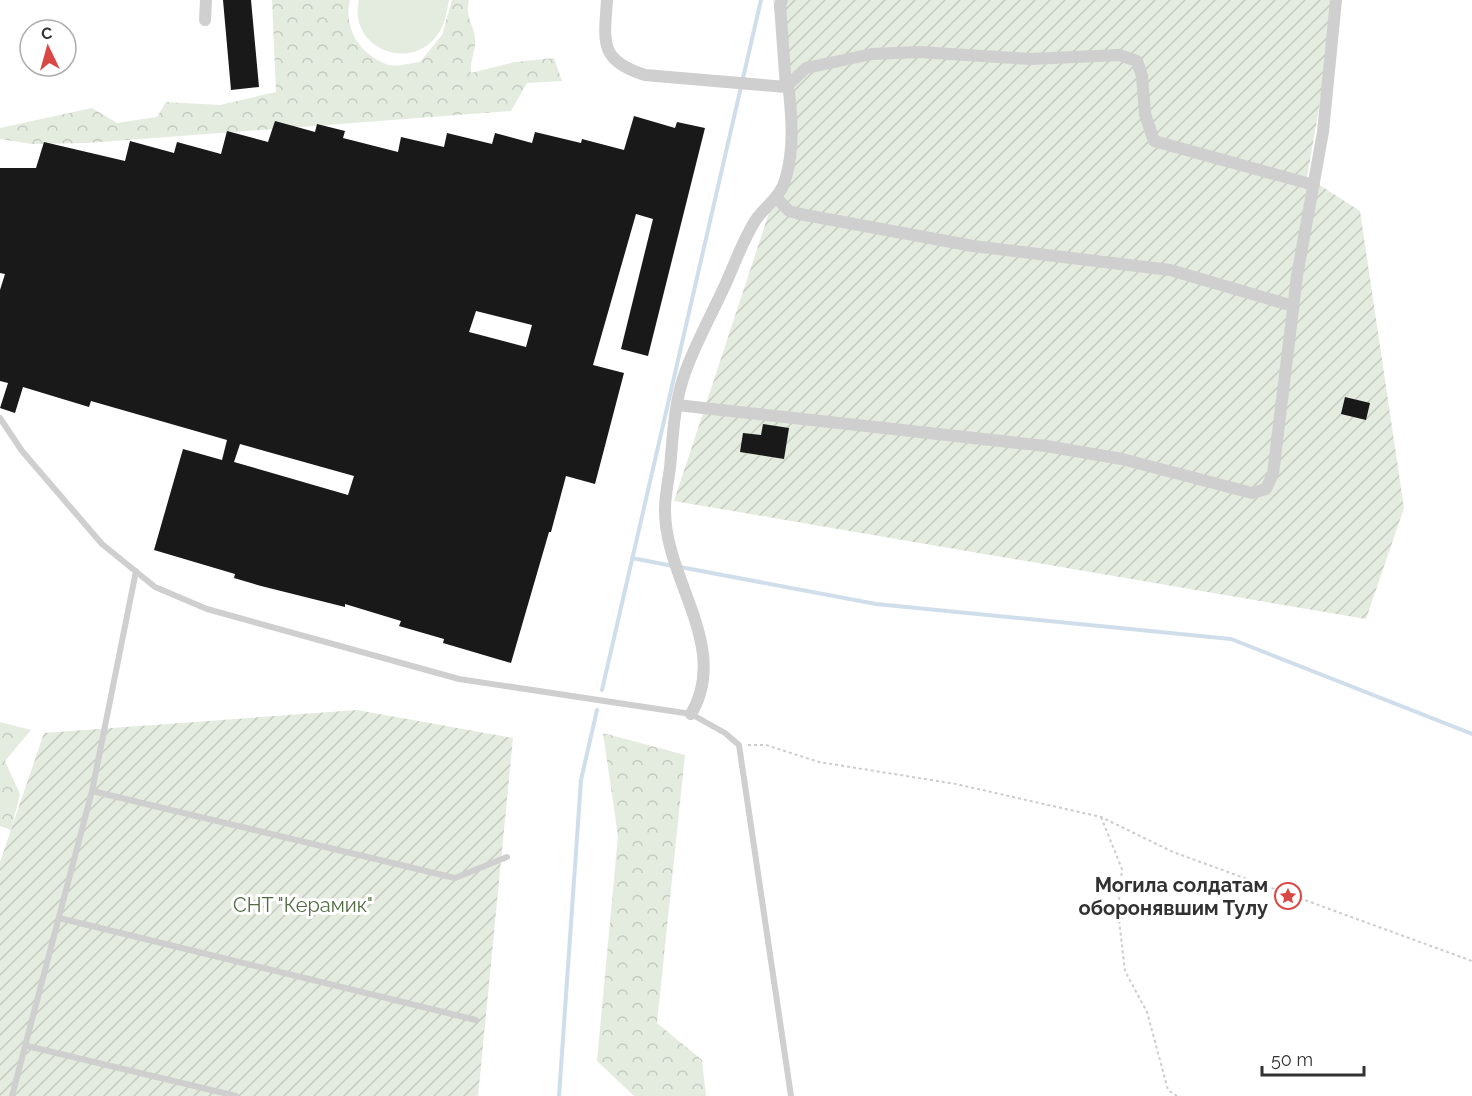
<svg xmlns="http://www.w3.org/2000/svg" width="1472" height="1096" viewBox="0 0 1472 1096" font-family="Raleway,sans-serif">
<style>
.grass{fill:#e4ebdf}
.forest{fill:url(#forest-crowns)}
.garden{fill:url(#garden-furrows)}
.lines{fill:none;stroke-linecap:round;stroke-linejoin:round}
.stream{stroke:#d0deeb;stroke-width:4}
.building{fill:#191919;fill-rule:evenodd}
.path{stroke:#ccc;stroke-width:2;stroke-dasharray:3 3;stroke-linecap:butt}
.lane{stroke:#cfcfcf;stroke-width:6}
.street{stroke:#cfcfcf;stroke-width:12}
.labels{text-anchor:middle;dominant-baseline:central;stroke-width:6;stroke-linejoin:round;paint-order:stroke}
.poi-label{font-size:20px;font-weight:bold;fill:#323232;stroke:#fff;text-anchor:end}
.park-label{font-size:20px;fill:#516c42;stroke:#fff}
</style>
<defs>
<pattern id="forest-crowns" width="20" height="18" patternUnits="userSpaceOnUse" patternTransform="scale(1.5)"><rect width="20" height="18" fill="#e4ebdf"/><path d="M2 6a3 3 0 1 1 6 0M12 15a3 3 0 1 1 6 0" fill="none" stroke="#c4cac0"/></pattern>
<pattern id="garden-furrows" width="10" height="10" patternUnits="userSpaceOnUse" patternTransform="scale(1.5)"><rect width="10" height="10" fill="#e4ebdf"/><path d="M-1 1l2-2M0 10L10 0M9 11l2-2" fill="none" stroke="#c4cac0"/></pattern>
</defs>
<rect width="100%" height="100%" fill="#fff"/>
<path class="grass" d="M359 0H449C447 10 445 23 440 31 414 75 347 49 359 0Z"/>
<path class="forest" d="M272 0H350C343 27 359 54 386 64 395 68 410 63 420 62L442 35 452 0H469C464 19 477 28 475 44 474 55 470 62 471 73L515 62 554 58 562 81 527 83 511 111 87 143 32 144 0 139V128L92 108 117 123 157 117 166 102 220 105 276 92Z
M0 722 31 730 5 761 20 794 11 830 0 826Z
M603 733 685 755 657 1023 702 1060 706 1096H634L597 1061 618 836Z"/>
<path class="garden" d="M773 0H1338L1307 177 1360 211 1404 508 1366 619 674 501 793 140Z
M357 710 513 738 478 1096H0V862L44 733Z"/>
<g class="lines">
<path class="stream" d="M632 558 673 566
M680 567 876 604 1231 639 1472 734
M602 690 761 0
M559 1096 581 780 597 710"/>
</g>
<path class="building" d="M223 0H251L259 87 231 90Z
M634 116 675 128 677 122 705 128 648 356 621 349 653 219 636 214 593 365 624 373 595 484 566 476 551 532H549L511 663 443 643 444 639 399 626 401 621 345 604V607L261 586 234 578 235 574 154 550 183 449 222 460 227 440 91 401 89 407 23 387 15 413 0 408 8 383 0 381V290L5 274 0 273V168H36L44 142 125 161 130 141 174 153 177 142 221 154 227 131 268 142 275 121 315 132 317 124 345 131 343 138 398 152 401 137 444 147 447 133 492 144 495 133 532 143 535 132 581 143 582 139 624 150ZM476 311 532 325 526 347 469 332ZM240 444 354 476 348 495 234 462Z
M1345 397 1370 403 1366 420 1341 414Z
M763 424 789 428 784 459 740 452 743 433 761 435Z"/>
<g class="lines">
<path class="path" d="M748 745H766L819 762 956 784 1101 817 1173 852 1472 961
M1101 817 1122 869 1118 911 1125 971 1147 1012 1168 1090 1177 1096"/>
<path class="lane" d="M0 418 22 451 102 544 155 587 207 609 459 679 691 714 725 733 739 745 791 1096
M92 791 455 878 507 857
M59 918 476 1020
M27 1046 236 1096
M12 1096 92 791 136 571"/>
<path class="street" d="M607 0C604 43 599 60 645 75L786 87
M205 20 206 0
M786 87 806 68 872 54 919 52 1030 59 1119 55 1137 61 1142 76 1145 114 1154 141 1314 185
M776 197 789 211 800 214 973 246 1170 270 1293 306
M677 405 1046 446 1122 459 1252 493 1266 489 1273 474 1297 276 1323 132 1336 0
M691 714C731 647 664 579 665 509 665 496 668 482 670 468 673 435 674 401 686 370 697 340 713 312 726 283 735 263 743 240 755 221 765 206 782 196 786 177 794 149 792 120 789 91L786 87 780 5 782 0"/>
</g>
<defs>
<symbol id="sight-ring" viewBox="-11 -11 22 22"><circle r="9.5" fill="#fff" stroke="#da4744" stroke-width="1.5"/><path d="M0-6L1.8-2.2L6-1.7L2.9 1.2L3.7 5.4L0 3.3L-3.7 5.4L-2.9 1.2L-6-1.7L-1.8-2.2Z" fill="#da4744"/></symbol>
</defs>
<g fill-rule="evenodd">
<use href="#sight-ring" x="1273" y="881" width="30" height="30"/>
</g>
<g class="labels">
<g class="poi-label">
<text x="1268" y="885">Могила солдатам<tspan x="1268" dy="23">оборонявшим Тулу</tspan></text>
</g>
<g class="park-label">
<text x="303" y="905">СНТ "Керамик"</text>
</g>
</g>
<g transform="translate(48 48) rotate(355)"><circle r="28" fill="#ffffff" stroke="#adadad" stroke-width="1.5"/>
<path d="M0-4.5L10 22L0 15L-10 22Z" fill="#da4744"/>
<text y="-9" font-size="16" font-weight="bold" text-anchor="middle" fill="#323232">С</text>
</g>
<path d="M1262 1066v9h102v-9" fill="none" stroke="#323232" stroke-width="3"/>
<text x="1271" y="1066" font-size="18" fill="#323232" stroke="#ffffff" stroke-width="4.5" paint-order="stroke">50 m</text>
</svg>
